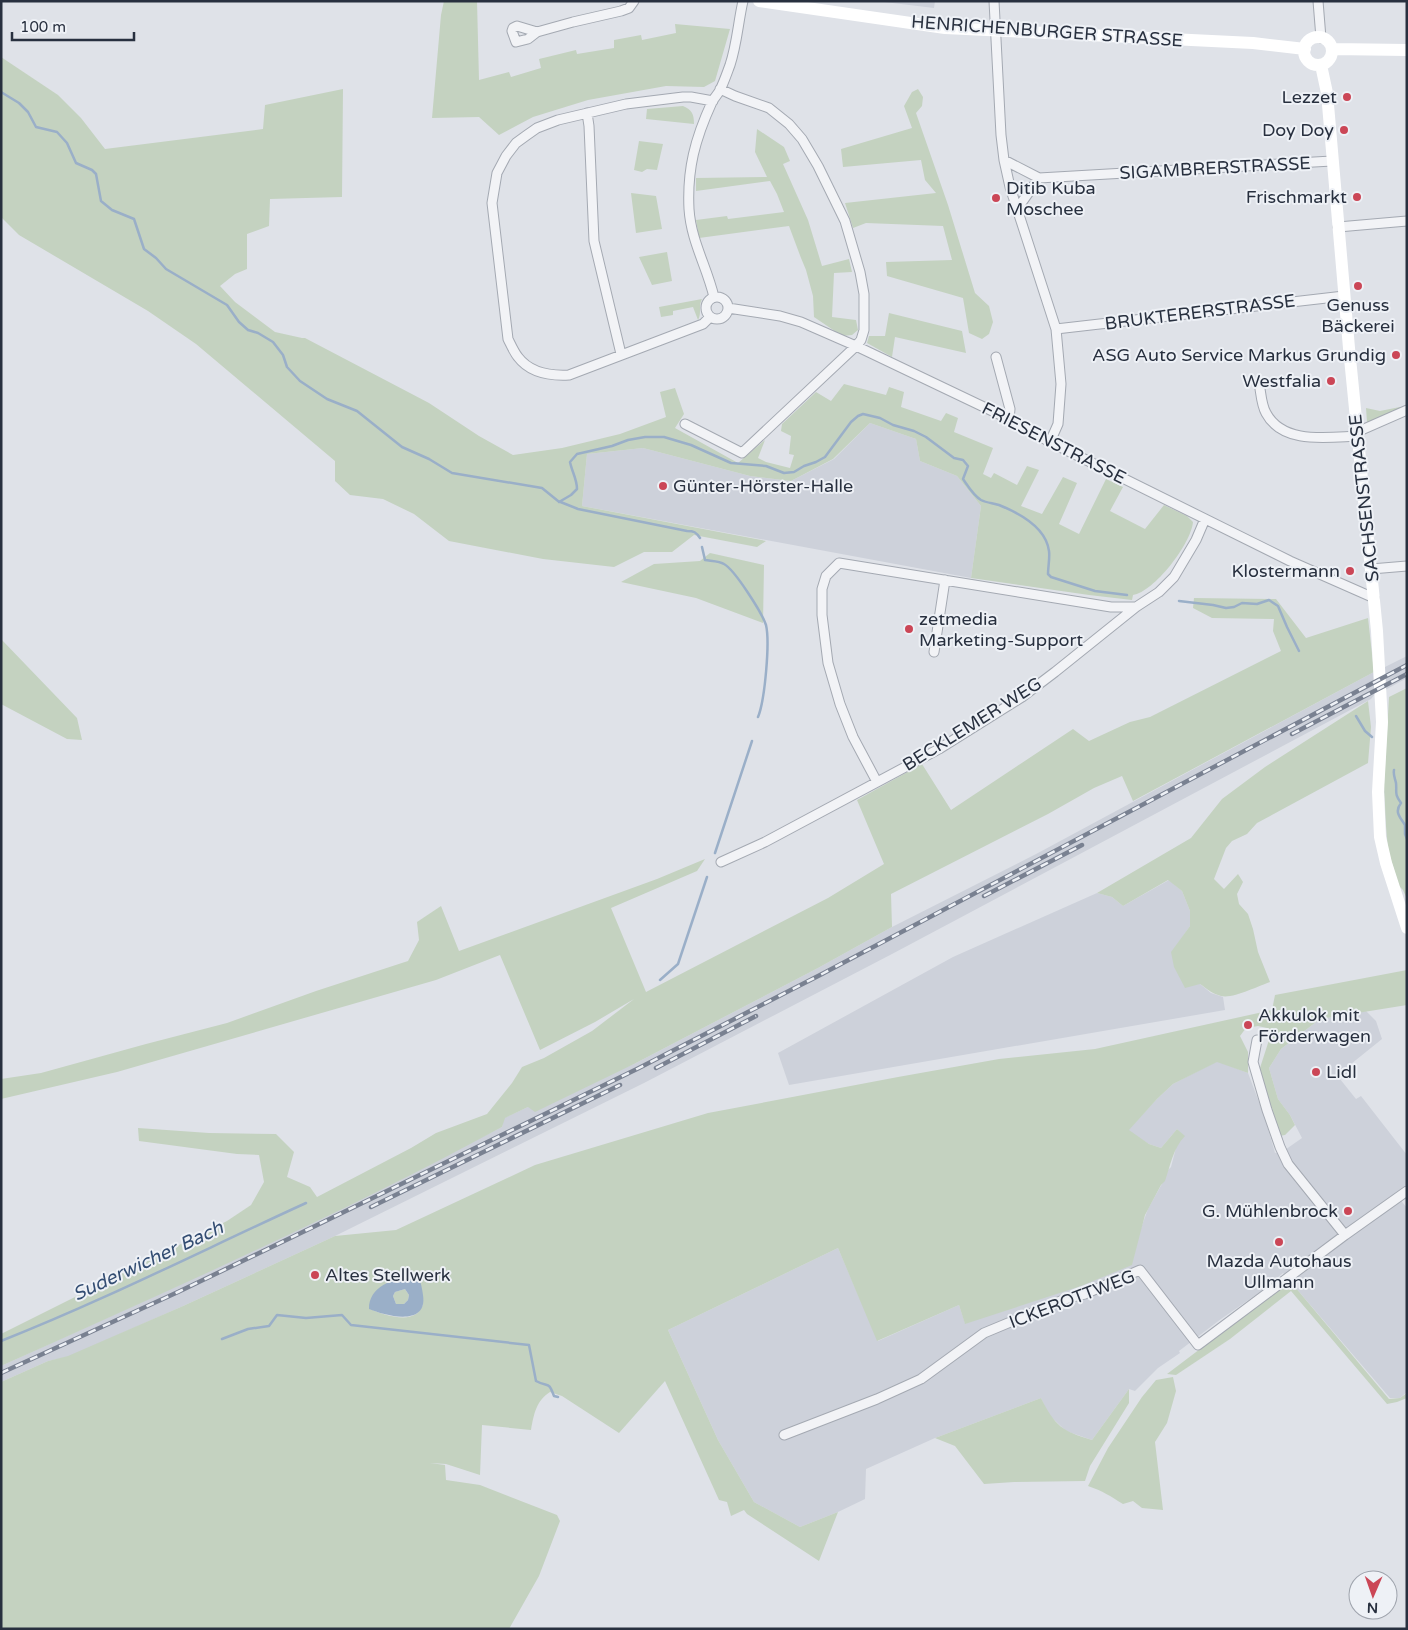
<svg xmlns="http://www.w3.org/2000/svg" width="1408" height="1630" viewBox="0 0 1408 1630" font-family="'Varela Round',sans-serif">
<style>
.built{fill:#cdd1da}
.green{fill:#c4d2c0;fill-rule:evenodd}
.water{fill:#9aafc8;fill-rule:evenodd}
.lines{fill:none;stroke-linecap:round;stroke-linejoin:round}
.stream{stroke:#9aafc8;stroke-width:2.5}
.street-casing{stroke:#a4a9b2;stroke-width:11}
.street{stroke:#f2f3f6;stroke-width:9}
.secondary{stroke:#fff;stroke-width:12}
.rail-casing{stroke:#798191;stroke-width:4.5}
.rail{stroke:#eef1f6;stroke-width:2.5;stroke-dasharray:8;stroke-linecap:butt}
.poi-dot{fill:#cb4656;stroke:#eef1f6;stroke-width:2}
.labels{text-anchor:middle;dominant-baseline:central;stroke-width:4;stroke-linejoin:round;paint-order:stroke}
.street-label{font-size:18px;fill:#28303f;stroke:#eef1f6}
.poi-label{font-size:18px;fill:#28303f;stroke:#eef1f6;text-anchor:end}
.water-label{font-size:19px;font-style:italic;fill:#334d72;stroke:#eef1f6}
</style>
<rect width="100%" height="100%" fill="#dfe2e8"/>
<path class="built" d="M876 1H935L934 8Z
M870 423 916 439 920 461 957 476 981 506 971 578 582 506 587 454 643 448 750 476 791 481 834 459Z
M1407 656V678L1385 690 1383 668Z
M1374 672 1375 694 1371 699 892 954 644 1083 335 1236 183 1306 68 1357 48 1361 1 1382V1366L177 1286 333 1212 502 1127 504 1118 528 1107 634 1064 818 968 892 927 1038 853Z
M1169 880 1182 891 1190 911V926L1172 952 1200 984 1211 993 1223 997 1225 1010 789 1085 778 1053 953 957 1097 893 1112 897 1123 906Z
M1366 1011 1376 1021 1382 1039 1351 1064 1354 1068 1340 1079 1356 1099 1361 1096 1407 1155V1184L1395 1193 1407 1208V1392L1400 1398H1390L1283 1273 1260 1292 1221 1319 1179 1351 1180 1353 1158 1368 1135 1391 1129 1389 1092 1440 1066 1431 1049 1415 1041 1398 935 1438 866 1469 865 1499 838 1512 800 1527 754 1502 718 1440 668 1330 838 1248 878 1341 959 1305 965 1323 1141 1228 1148 1209 1163 1182 1167 1171 1171 1167 1177 1144 1184 1136 1177 1129 1161 1148 1149 1144 1136 1136 1128 1130 1157 1099 1173 1084 1217 1061 1248 1073 1265 1118 1275 1153 1282 1152 1302 1138 1290 1115 1278 1099 1269 1068 1281 1049 1320 1019Z"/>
<path class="green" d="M444 1H477L479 80 509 72 511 77 541 68 539 59 576 50 577 54 614 48V40L641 35 642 40 676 33 675 24 730 29 715 81 704 87 666 86 588 100 533 117 499 135 479 117 432 118 441 15Z
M1 57 58 95 81 118 105 149 263 129 265 105 343 89 342 197 270 199 269 226 247 234V269L235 274 220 286 235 302 275 332 302 338H305L429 403 479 436 513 455 562 448 620 434 666 417 660 392 675 388 684 414 675 428 738 463 765 440 758 458 766 462 790 468 794 455 789 454 791 436 781 431 782 424 816 392 831 401 844 384 886 395 889 387 904 392 901 407 941 421 946 413 958 418 954 432 993 448 983 474 991 478 994 473 1017 485 1027 466 1039 470 1021 506 1042 514 1063 477 1077 483 1059 524 1079 534 1106 479 1123 487 1110 511 1145 529 1164 505 1187 516 1193 522C1191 544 1154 592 1133 595L1132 600 1089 595 971 578 981 506 957 476 920 461 916 439 870 423 833 459 791 481 750 476 643 448 587 454 582 506 766 541 757 547 694 535 672 552H644L614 567 543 559 449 541 414 514 383 499 350 495 335 481V461L196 344 148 311 19 235 1 217Z
M918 89 923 97 922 106 916 113 948 205 975 293 989 306 993 322 989 334 982 339 969 333 963 298 887 276 886 262 952 260 943 226 866 223 853 228 845 203 936 193 925 180 921 160 843 167 841 149 912 128 904 106 912 92Z
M683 106C692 110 694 114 694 124L646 119 647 109Z
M757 129 784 147 790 161 783 164 808 220 822 266 849 259 852 272 834 273 832 317 856 320 858 330 852 335 842 336 814 317 813 296 806 270 801 258 789 226 699 238 696 220 727 216 728 219 784 212 777 194 770 181 696 191V178L767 177 755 152Z
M639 141 663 144 657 170 647 169 642 172 634 170Z
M631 193 656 196 662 229 636 233Z
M667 252 672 281 652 285 639 257Z
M702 299C698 306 702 313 698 320L693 307 673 311V315L661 317 659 307Z
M889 313 962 331 966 353 895 337 892 357 867 343 869 336H885Z
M1400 407 1401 411 1368 424 1367 422 1366 408 1380 411Z
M710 553 764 565 763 623 696 598 621 582 654 564 700 561Z
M1194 598 1276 599 1306 638 1368 618 1374 672 1133 801 1122 776 1094 788 1048 814 891 894 892 927 818 968 634 1064 535 1112 528 1107 505 1118 502 1127C340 1215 170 1290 1 1366V1334L227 1221 251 1205 264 1182 259 1155 237 1154 139 1141 138 1128 209 1133 276 1134 294 1152 287 1177 310 1187 317 1197 411 1148 436 1133 487 1114 512 1083 522 1067 544 1058 592 1031 634 999 595 1022 540 1050 500 955 436 980 117 1072 1 1099V1079L41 1073 146 1044 227 1023 316 991 408 961 419 940 417 922 441 906 459 951 657 879 705 859 697 871 611 908 646 992 828 898 884 864 857 800 922 764 951 810 1073 729 1089 741 1130 722 1150 717 1281 651 1273 631 1274 619 1212 618 1193 608Z
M1 639 77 718 82 740 67 739 1 704Z
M1407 688V899L1403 890 1399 886 1388 850 1386 826 1384 785 1389 697Z
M1368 701 1371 727 1368 763 1257 823 1247 834 1232 841 1226 848 1214 879 1224 889 1238 874 1243 882 1237 894 1239 904 1248 914 1253 929 1258 952 1270 982C1258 986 1233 999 1221 996 1213 994 1207 989 1200 984L1185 988 1174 967 1171 952 1190 926V911L1182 891 1168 880 1123 906 1112 897 1097 893 1191 838 1222 799 1265 767Z
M1407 970V1005L1320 1019 1281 1049 1269 1068 1278 1099 1290 1115 1295 1125 1285 1135 1279 1136 1259 1071 1269 1040 1267 1028 1258 1026 1246 1028 1240 1036 1248 1052V1073L1217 1062 1173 1084 1157 1099 1129 1130 1149 1144 1161 1148 1177 1129 1185 1136C1173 1148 1170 1167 1165 1181L1161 1185 1145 1215 1132 1265 1081 1286 965 1324 959 1305 877 1341 838 1248 668 1330 718 1440 754 1502 800 1527 838 1512 819 1561 747 1514 744 1510 731 1516 727 1502 719 1500 665 1381 619 1433 562 1396 550 1392C536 1401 534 1414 531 1430L482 1425 480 1475 446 1464 430 1463 445 1465 446 1480 480 1485 557 1515 560 1521 539 1576 509 1629H1V1382L48 1361 68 1356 183 1306 335 1236 396 1230 535 1165 708 1113 898 1077 999 1059 1095 1049 1272 1010 1275 995ZM412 1276 423 1305C421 1308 419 1313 416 1314 405 1322 381 1314 370 1309L389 1283Z
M1290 1281 1389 1399 1400 1398 1407 1393V1398L1397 1402 1387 1404 1291 1291 1230 1339 1176 1375 1167 1374Z
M405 1289 409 1295 408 1300 404 1304H396L393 1296 395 1292Z
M1173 1377 1176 1391 1167 1423 1155 1442 1163 1510 1142 1508 1133 1501 1123 1504C1110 1496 1103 1491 1088 1486L1108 1448 1142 1397 1156 1380Z
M1129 1389V1403L1090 1466 1085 1481 1014 1482 984 1484 955 1446 935 1438 1041 1398C1055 1426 1062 1431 1092 1440Z"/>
<path class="water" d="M412 1276H418C421 1282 422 1288 423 1295 428 1327 386 1316 369 1309 369 1286 393 1279 412 1276ZM405 1289 409 1295 408 1300 404 1304H396L393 1296 395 1292Z"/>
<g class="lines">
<path class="stream" d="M1 92 19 103 28 112 36 127 57 132 67 143 76 163 92 170 96 174 101 201 112 210 134 219 144 249 156 258 166 269 227 305 239 322 248 330 258 333 273 342 283 355 287 367 300 381 327 399 357 411 402 447 429 459 452 473 542 488 558 501 578 509 687 531C694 531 696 532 700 538
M559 502 571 495 577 489C577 479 572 472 570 462L577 454 612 446 628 440 645 437H664L691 445 731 463 766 466 784 473 794 472 804 466 816 462 825 457 851 422 858 416 863 414 880 418 893 425 914 431 926 437 954 458 963 460 968 466 963 479C968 486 973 495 981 500 987 503 993 503 999 505 1019 513 1046 528 1049 551 1050 558 1048 567 1048 574L1051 577 1095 591 1127 595
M702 547 705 560C711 561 720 561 724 564 735 570 762 613 766 625 770 642 765 700 758 717
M1179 601 1213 605 1226 608 1234 607 1242 603 1257 604 1269 600 1278 606 1287 627 1299 651
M1356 716 1365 731 1372 737
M1394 770C1393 775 1395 778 1396 783 1397 793 1394 793 1401 803 1394 812 1400 817 1405 825V834L1407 839
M715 853 752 741
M660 980 678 964 707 877
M222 1339 248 1329 269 1326 277 1315 306 1318 342 1315 351 1325 529 1345 536 1381C549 1388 548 1380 554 1396L558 1397
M1 1341C105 1300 205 1249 306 1203"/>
<defs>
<path id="street" d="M994 1 1001 135 1004 160 1010 187 1056 329 1061 384 1058 424 1050 442
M1318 1 1321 38
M537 32 517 26 513 28 512 31 516 42 528 39 537 32 573 22 621 11 629 8 634 1
M587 113 589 126 594 241 621 354
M1004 160 1039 178 1332 161
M1017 209 1039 178
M1338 227 1407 221
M706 308a11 11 0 1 1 22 0a11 11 0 1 1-22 0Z
M714 297C707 267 691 241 689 209 687 169 695 139 712 102 714 98 718 94 720 90 724 82 727 73 730 65 737 44 738 23 743 1
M728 308 780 316 801 322 856 346 1009 419 1050 442 1290 561 1374 598
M710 317 703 324 569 375C550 376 530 373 518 357 514 352 511 345 508 339L492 203 497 173 506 156 516 143 527 135 537 128 558 120 626 104 683 97H691L713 101
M1056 329 1344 296
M996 357 1010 409 1009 419
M1259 383C1261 392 1261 404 1266 413 1283 445 1328 437 1358 436
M685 424 742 453 856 346 861 340 864 330V294L860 272 845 221 818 166 802 139 789 124 769 108 735 96 720 89
M1357 432 1407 410
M1371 569 1407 566
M934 652 945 580
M877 782 853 737 840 704 828 663 822 615V589L826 576 839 563 1111 607H1136
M721 862 765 842 939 749 1022 697 1055 672 1136 607 1159 592 1174 577 1196 540 1205 519
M1257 1040 1253 1062 1267 1110 1280 1147 1288 1164 1345 1235
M784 1435 877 1399 921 1379 984 1333 1068 1298 1085 1294 1140 1270 1198 1345 1345 1235 1407 1191"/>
</defs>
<use href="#street" class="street-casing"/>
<use href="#street" class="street"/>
<path class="secondary" d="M759 1 945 28 1253 43 1305 49
M1304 51a14 14 0 1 1 28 0a14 14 0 1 1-28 0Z
M1332 49 1407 50
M1321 65 1327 93 1349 348 1377 631 1382 722 1378 792 1380 837 1386 863 1407 928"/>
<defs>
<path id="rail" d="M1292 734 1407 674
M984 896 1082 845
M656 1068 756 1016
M371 1207 620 1085
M1 1373 178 1292 309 1229 637 1069 822 974 1407 665"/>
</defs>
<use href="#rail" class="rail-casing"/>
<use href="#rail" class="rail"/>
</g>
<g class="poi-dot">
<circle cx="1347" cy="97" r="5"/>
<circle cx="1344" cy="130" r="5"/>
<circle cx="1357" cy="197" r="5"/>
<circle cx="996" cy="198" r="5"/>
<circle cx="1358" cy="286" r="5"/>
<circle cx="1396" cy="355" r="5"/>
<circle cx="1331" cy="381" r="5"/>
<circle cx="663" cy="486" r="5"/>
<circle cx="1350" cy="571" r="5"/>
<circle cx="909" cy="629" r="5"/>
<circle cx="1248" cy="1025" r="5"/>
<circle cx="1316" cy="1072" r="5"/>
<circle cx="1348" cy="1211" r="5"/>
<circle cx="1279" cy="1242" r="5"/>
<circle cx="315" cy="1275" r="5"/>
</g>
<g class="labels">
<g class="street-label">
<text transform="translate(1047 31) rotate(4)">HENRICHENBURGER STRASSE</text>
<text transform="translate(1215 168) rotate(-3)">SIGAMBRERSTRASSE</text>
<text transform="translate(1200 312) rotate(-7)">BRUKTERERSTRASSE</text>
<text transform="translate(1054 443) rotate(27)">FRIESENSTRASSE</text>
<text transform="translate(1364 498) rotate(-96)">SACHSENSTRASSE</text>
<text transform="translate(972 724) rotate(-32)">BECKLEMER WEG</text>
<text transform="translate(1072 1299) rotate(-21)">ICKEROTTWEG</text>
</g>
<g class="poi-label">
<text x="1337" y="97">Lezzet</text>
<text x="1334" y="130">Doy Doy</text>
<text x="1006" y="188" text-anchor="start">Ditib Kuba<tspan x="1006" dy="21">Moschee</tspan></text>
<text x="1347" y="197">Frischmarkt</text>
<text x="1358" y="305" text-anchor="middle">Genuss<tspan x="1358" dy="21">Bäckerei</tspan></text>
<text x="1386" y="355">ASG Auto Service Markus Grundig</text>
<text x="1321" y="381">Westfalia</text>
<text x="673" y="486" text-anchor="start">Günter-Hörster-Halle</text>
<text x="1340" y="571">Klostermann</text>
<text x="919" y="619" text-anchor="start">zetmedia<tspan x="919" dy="21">Marketing-Support</tspan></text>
<text x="1258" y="1015" text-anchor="start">Akkulok mit<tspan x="1258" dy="21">Förderwagen</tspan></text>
<text x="1326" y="1072" text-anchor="start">Lidl</text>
<text x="1338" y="1211">G. Mühlenbrock</text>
<text x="1279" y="1261" text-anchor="middle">Mazda Autohaus<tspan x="1279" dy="21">Ullmann</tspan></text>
<text x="325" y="1275" text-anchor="start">Altes Stellwerk</text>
</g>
<g class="water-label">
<text transform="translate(148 1261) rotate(-25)">Suderwicher Bach</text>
</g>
</g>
<rect width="1408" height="1630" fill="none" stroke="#28303f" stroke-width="5"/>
<g transform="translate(1373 1595) rotate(182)"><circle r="24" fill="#eef1f6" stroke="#9fa4ad"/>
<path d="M0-4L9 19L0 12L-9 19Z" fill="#cb4656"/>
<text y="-8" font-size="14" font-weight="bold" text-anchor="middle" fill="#28303f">N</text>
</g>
<path d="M12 32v8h122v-8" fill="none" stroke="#28303f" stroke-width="2.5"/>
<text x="20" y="32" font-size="15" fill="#28303f" stroke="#eef1f6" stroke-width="4" paint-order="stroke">100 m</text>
</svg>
